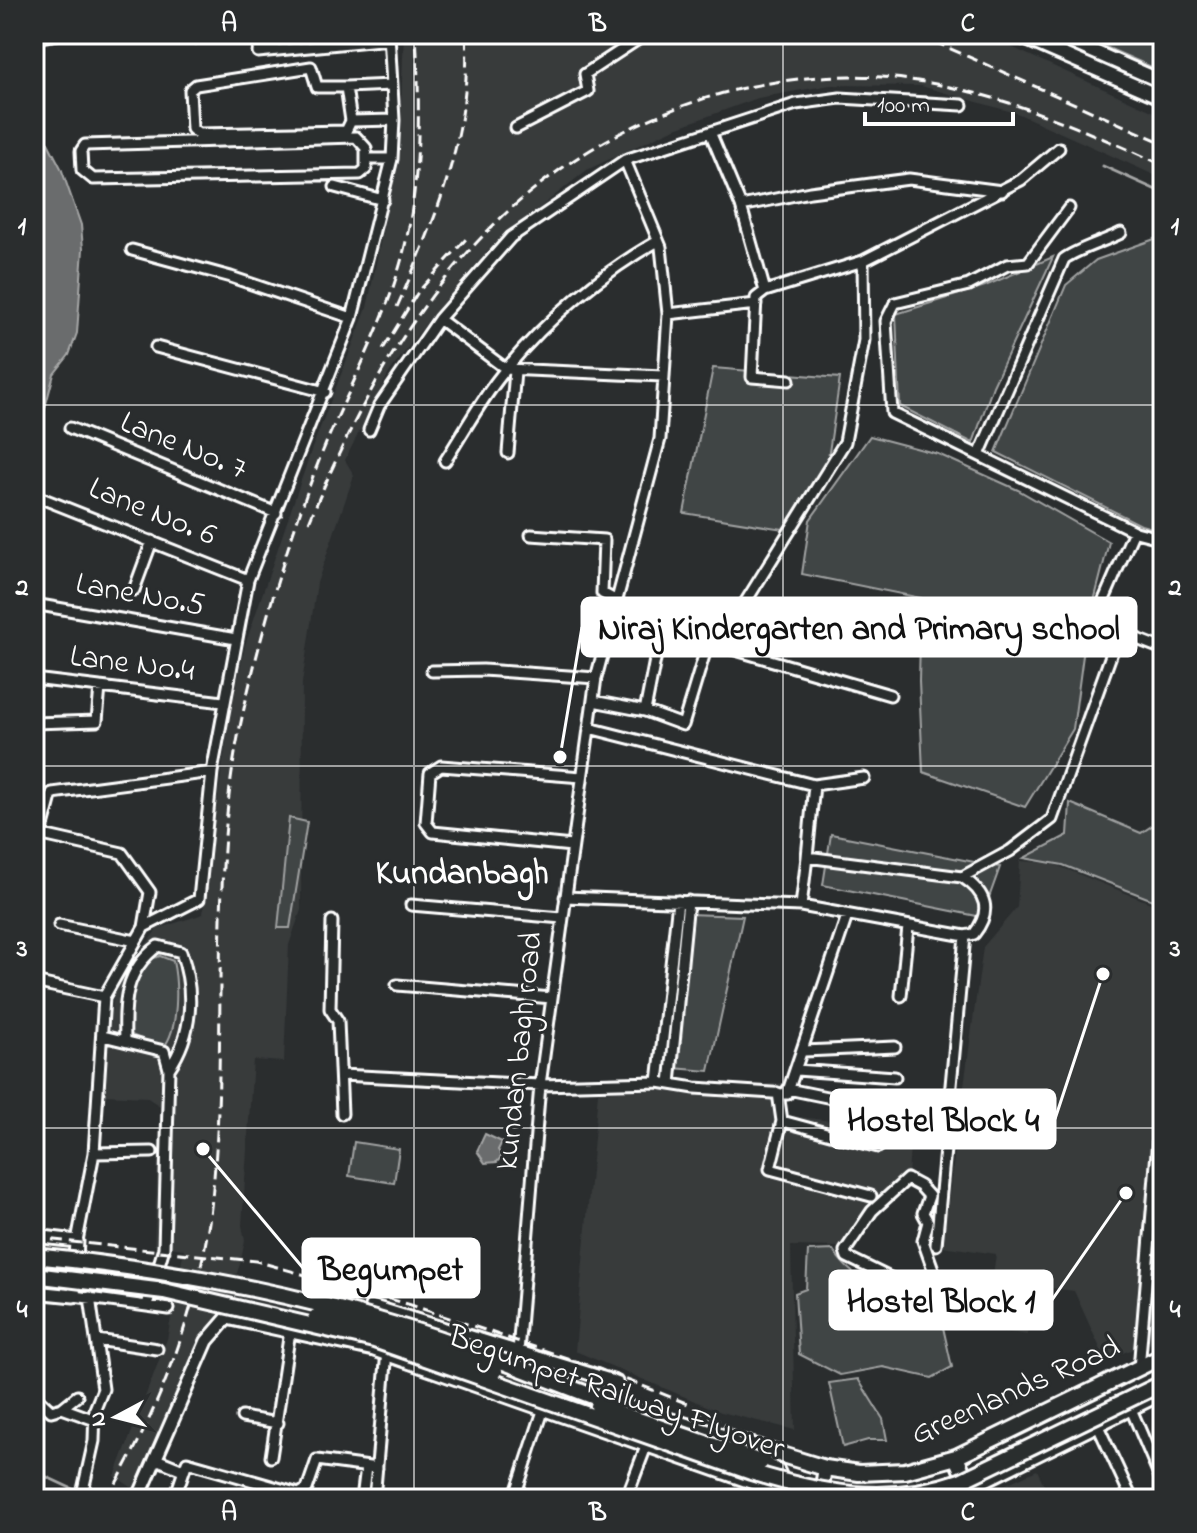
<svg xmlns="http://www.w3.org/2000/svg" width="1197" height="1533" viewBox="0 0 1197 1533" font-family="'Indie Flower',sans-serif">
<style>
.built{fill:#373a3b}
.green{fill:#414445;stroke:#a0a2a2;stroke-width:2}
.water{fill:#6a6c6d;stroke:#a6a7a7;stroke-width:2}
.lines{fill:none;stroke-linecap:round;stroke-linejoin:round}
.stream{stroke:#a6a7a7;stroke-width:3}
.minor-casing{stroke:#fff;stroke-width:15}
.tertiary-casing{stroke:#fff;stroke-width:17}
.secondary-casing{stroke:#fff;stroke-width:18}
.primary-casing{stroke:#fff;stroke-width:20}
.minor{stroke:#2a2d2e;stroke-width:9}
.tertiary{stroke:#2a2d2e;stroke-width:11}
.secondary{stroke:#2a2d2e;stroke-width:12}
.primary{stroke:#2a2d2e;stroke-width:14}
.rail{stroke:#fff;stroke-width:3;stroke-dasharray:12 6;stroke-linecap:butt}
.primary-bridge-casing{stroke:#fff;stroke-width:20;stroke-linecap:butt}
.primary-bridge{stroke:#2a2d2e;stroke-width:14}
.grid{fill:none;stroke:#fff;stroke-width:2;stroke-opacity:0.55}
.labels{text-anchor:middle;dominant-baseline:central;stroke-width:6;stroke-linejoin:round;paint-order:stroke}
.street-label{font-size:32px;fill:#fff;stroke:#2a2d2e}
.neighbourhood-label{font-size:34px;font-weight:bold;fill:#fff;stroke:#2a2d2e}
.leader{fill:none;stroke:#fff;stroke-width:3}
.callout-dot{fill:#fff;stroke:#2a2d2e;stroke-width:3}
.callout{fill:#fff;stroke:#fff;stroke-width:3}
.callout-label{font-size:34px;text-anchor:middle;font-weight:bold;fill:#111}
.neatline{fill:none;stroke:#fff;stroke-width:3}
.grid-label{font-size:26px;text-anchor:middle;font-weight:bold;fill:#fff}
</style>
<rect width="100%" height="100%" fill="#2a2d2e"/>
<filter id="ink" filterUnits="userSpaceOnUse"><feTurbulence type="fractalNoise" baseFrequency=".0125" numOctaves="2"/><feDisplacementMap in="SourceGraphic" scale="16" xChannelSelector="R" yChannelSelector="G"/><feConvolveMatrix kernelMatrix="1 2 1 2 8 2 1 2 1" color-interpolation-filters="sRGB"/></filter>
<g filter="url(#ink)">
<path class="built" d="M404 34H983L1163 116V179L1019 114 921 86 830 85 758 98 673 129 587 170 494 244 433 314 389 373 345 460 354 475 317 583 302 683 301 910 289 945 284 1062 253 1060 242 1225 245 1241 240 1264 221 1320 207 1330 157 1449 134 1489 115 1476 167 1339 184 1249 154 1245 160 1106 146 1097 103 1095 105 1048 115 989 157 929 203 914 207 867 230 715 245 645 312 448 367 308 399 150Z
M1020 861 1051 863 1163 908V1146L1152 1343 1105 1359 1074 1291 1034 1286 1028 1335 985 1328 996 1254 942 1246 983 947 1017 907Z
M788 1083 784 1115 911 1131 908 1176 838 1247 791 1246 795 1430 721 1412 575 1351 598 1092Z
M1037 1470 1051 1499H973Z"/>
<path class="green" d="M1076 34H1163V72Z
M1163 236V531L1141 525 996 452 1066 285 1096 260Z
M1053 257 993 386 973 443 900 406 896 314 985 286Z
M713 368 840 378 828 459 783 529 684 513Z
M870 436 938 454 1018 490 1109 542 1086 633 1073 729 1025 807 923 772 919 681 921 598 802 574 810 520Z
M1163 796V904L1063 865 1024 858 1068 835 1070 803 1141 833 1153 825Z
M289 818 307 822 290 928H278Z
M831 834 1000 867 982 917 823 885Z
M688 914 743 916 709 1071 673 1068Z
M160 956 173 961C178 984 179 1030 163 1048L129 1034 123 996 142 962Z
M354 1142 399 1149 394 1183 349 1176Z
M833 1250C858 1290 901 1295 940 1314L952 1367 932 1378 883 1367 840 1375 799 1354 795 1293 806 1289 808 1251Z
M858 1379 883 1419 887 1440H868L843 1447 829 1383Z"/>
<path class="water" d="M34 116 61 168 81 225 83 249 77 333 69 355 54 374 34 449Z
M485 1134 502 1142 498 1150 502 1156 497 1162 485 1163 477 1151Z"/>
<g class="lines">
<path class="stream" d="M1103 166 1163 193
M34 1471 94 1499"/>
<defs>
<path id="minor" d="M623 34 627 46
M34 38 57 34
M195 38 204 34
M258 52 390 39
M346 87 392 85
M351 121 346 131 198 134 192 129 190 90 196 85 311 67 317 87H346L351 121 394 120
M516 128 588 91 585 74 646 34
M710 132 741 206 765 291
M356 137 366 148V169L360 174 93 179 82 170 81 151 85 145Z
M366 159H392
M335 187 383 200
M741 206 810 192 909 179 1002 191
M1069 208 1028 263 1007 265 969 285 895 303 886 321 892 413 1136 532 1163 539
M132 250 231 277 352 318
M668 314 756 304
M439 319 506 369 663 376
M156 347 325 392
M789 380 752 377 756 298 765 291 863 261 1021 180 1059 148
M70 428 276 513
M369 430 379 406 439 319 511 237 625 160
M508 453 515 371
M979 455 1064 259C1075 250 1105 241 1121 233
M445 461C465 430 483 396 507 368 547 319 604 271 658 241
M36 496 248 580
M531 535 604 540 602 593 615 600
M134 590 152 541
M34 604 236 639
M608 629 709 639 735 619 845 442 864 340 863 261
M1124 639 1093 625 1134 531
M708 642 890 695
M432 671 483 670 596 678
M34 679 223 702
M593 701 645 711 683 725 709 639
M645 711 660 634
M34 723 97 721 100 687
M589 728 814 785
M34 833 122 853 150 892 144 927
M41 834 52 793 212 772
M572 846 433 832 426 823 430 773 441 766 582 777
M807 857 814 785 864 778
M962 877 1010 851 1052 819 1115 644 1132 637 1163 649
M565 897 801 906 965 936 974 934C992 911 987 893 962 877L807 857 801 906
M411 905 562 918
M332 921 330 1009 338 1021 342 1114
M59 925 136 941
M34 982 104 997
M397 985 552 998
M901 996 908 927
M103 1036 164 1051 169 1069 164 1248 147 1305
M125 1041C124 1003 124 971 158 946L181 952C195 992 193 1034 169 1069
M804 1051 895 1047
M796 1070 895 1077
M341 1075 540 1085 658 1082 695 1088 787 1094 847 916
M658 1082 678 901
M670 1084 688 901
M788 1089 851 1102 899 1106
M778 1093 782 1121 878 1147
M951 1104 983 1114 985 1122
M782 1121 770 1169 871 1196
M94 1153 152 1152
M907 1179 920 1186 929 1196 923 1213 928 1222 923 1241 933 1269 917 1291 847 1257 845 1251 872 1211Z
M77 1241 94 1153 104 997 144 927 199 899 212 772 248 580 352 318 392 159 394 120 389 34
M936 1245 965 936
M74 1296 169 1309
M97 1340 157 1349
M518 1352 540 1085 596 678 660 439 668 314 661 247 625 160 796 104 840 98 962 105
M1139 1369 1163 1079
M34 1395 51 1411 62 1408 77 1396
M62 1408 95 1420
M1131 1409 1163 1484
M242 1417 278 1423
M1098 1426 1131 1497
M271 1457 290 1331
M156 1459 183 1470
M34 1498 48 1499
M81 1499 94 1441 95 1409 103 1389 90 1297
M180 1499 176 1494 187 1462 299 1494 307 1489 317 1460 377 1468
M362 1499 366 1467
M374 1499 387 1351
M514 1499 544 1408
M626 1499 647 1444"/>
<path id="tertiary" d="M34 1236 77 1241 74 1296 34 1292
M366 1325 371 1306 616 1382 626 1407
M138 1499 207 1341 227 1318 374 1350 799 1499
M947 1499 1163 1393"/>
<path id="secondary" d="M1015 34 1163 98
M1053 34 1163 82
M820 1499 825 1468"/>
<path id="primary" d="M611 1403 825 1468 859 1473 905 1471 956 1457 1163 1356
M956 1457 970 1490
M761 1462 777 1472 789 1499"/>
</defs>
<use href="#minor" class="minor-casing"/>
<use href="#tertiary" class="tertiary-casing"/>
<use href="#secondary" class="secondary-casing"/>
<use href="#primary" class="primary-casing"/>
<use href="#minor" class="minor"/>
<use href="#tertiary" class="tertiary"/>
<use href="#secondary" class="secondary"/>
<use href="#primary" class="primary"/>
<path class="rail" d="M917 34 1163 143
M397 307C436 219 472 133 466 34
M383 349 418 292 467 238
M309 522C351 420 403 320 480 239 593 118 766 54 930 83 1013 98 1087 131 1163 165
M34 1238 256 1261 411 1305 599 1369 686 1403 724 1424 756 1452 786 1499
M107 1499C159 1412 199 1308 211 1207 230 1043 206 875 243 713 262 628 288 540 320 458 347 390 385 325 403 254 421 183 420 106 416 34"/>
<defs>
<path id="primary-bridge" d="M34 1256C158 1268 280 1290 399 1326 471 1347 541 1377 611 1403
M34 1275 164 1291 374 1340 751 1472C821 1494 889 1506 960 1481L1163 1383
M316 1317 375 1330 495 1371
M598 1406 761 1462"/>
</defs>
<use href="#primary-bridge" class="primary-bridge-casing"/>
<use href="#primary-bridge" class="primary-bridge"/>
</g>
</g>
<path class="grid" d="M414 34V1499M783 34V1499M34 405H1163M34 766H1163M34 1128H1163"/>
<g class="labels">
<g class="street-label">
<text transform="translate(183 447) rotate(22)">Lane No. 7</text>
<text transform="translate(152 513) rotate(22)">Lane No. 6</text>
<text transform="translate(140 596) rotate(10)">Lane No.5</text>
<text transform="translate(132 665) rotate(7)">Lane No.4</text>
<text transform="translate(521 1051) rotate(-84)">kundan bagh road</text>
<text transform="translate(1016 1392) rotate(-24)">Greenlands Road</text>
<text transform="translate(616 1394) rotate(19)">Begumpet Railway Flyover</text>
</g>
<g class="neighbourhood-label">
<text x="462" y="875">Kundanbagh</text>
</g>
</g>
<path class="leader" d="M560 757L582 627M1103 974L1055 1119M203 1149L303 1268M1126 1193L1052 1300"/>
<g class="callout-dot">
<circle cx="560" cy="757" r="8"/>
<circle cx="1103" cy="974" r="8"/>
<circle cx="203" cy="1149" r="8"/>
<circle cx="1126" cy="1193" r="8"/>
</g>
<g class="callout">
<rect x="582" y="598" width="554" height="58" rx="8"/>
<rect x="831" y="1090" width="224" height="58" rx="8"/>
<rect x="303" y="1239" width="176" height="58" rx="8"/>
<rect x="830" y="1271" width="222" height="58" rx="8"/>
</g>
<g class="callout-label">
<text x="859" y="639">Niraj Kindergarten and Primary school</text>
<text x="943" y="1131">Hostel Block 4</text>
<text x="391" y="1280">Begumpet</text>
<text x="941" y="1312">Hostel Block 1</text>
</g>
<rect width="1197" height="1533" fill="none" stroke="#2a2d2e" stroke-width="88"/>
<g transform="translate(116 1417) rotate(263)" stroke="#2a2d2e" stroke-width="6" paint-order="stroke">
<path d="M0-6L14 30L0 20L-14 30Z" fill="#ffffff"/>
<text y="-12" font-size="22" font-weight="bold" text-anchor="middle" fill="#ffffff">N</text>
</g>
<path d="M865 112v12h148v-12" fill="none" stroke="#ffffff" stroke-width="4"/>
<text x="877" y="112" font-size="24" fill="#ffffff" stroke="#2a2d2e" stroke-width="6" paint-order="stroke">100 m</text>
<rect x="44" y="44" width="1109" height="1445" class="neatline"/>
<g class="grid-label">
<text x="229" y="31">A</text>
<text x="598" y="31">B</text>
<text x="968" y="31">C</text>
<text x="22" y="234">1</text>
<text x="1175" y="234">1</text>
<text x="22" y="595">2</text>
<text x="1175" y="595">2</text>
<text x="22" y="956">3</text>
<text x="1175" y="956">3</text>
<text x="22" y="1317">4</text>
<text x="1175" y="1317">4</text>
<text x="229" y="1520">A</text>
<text x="598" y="1520">B</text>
<text x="968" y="1520">C</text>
</g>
</svg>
